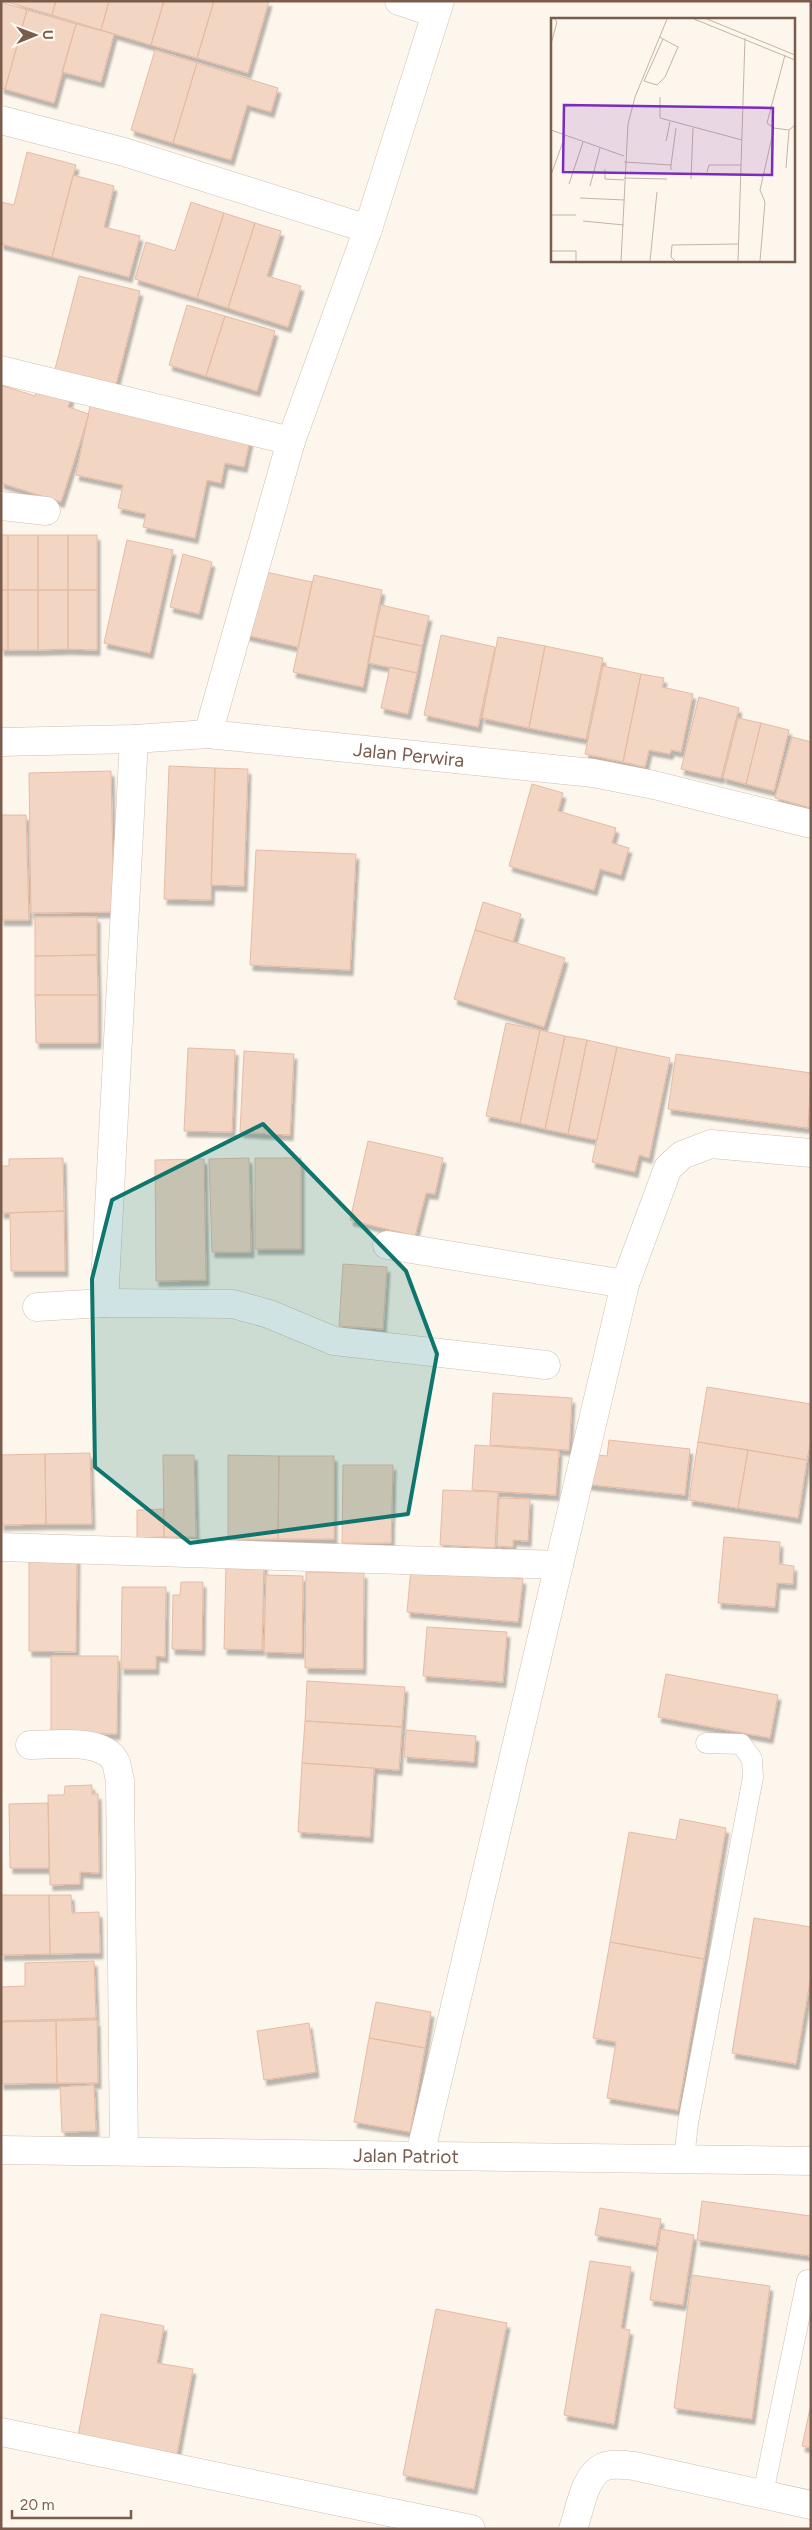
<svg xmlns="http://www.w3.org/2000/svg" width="812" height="2530" viewBox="0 0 812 2530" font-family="Figtree,sans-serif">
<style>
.building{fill:#f3d5c3;stroke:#e6bba3;filter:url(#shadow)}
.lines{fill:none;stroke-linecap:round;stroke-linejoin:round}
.lane-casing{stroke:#d1beb0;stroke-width:21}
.street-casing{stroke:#d1beb0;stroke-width:29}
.lane{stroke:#fff;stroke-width:20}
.street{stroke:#fff;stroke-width:28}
.marked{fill:#0f766e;fill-opacity:0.2;stroke:#0f766e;stroke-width:4;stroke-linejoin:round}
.labels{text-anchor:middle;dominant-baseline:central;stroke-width:4;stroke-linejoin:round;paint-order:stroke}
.street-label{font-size:19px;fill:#7a5c4d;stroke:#fffaf3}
.inset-road{fill:none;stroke:#c5b3a7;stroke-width:1}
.view{fill:#7b2cbf;fill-opacity:0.15;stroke:#7b2cbf;stroke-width:2.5}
.inset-edge{fill:none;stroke:#7a5c4d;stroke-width:2.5}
</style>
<defs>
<filter id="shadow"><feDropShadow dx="3" dy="5.5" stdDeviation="1" flood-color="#0004"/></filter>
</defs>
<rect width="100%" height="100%" fill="#fdf6ec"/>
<path class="building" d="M4 1H56L52 15Z
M56 1H109L101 30 52 15Z
M109 1H164L151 45 101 30Z
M164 1H214L197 58 151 45Z
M214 1H269L248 73 197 58Z
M1 2 27 10 5 89 1 88Z
M27 10 76 24 54 103 5 89Z
M76 24 114 34 101 82 62 72Z
M155 50 197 63 173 143 131 130Z
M197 63 278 88 271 112 247 105 231 160 173 143Z
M27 152 76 165 52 257 1 244V202L14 205Z
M73 175 114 186 104 227 140 236 129 277 52 257Z
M191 202 224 213 197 298 135 279 146 242 175 251Z
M224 213 255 223 228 308 197 298Z
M255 223 281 231 267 276 301 286 288 327 228 308Z
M79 276 140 291 114 392 53 377Z
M187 305 225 316 206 376 169 365Z
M225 316 275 331 257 391 206 376Z
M1 385 35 396 38 386 71 397 68 407 89 414 61 502 1 483Z
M90 406 250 440 244 467 225 463 221 483 207 480 195 538 143 527 146 514 118 508 123 485 76 475Z
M1 535H8V590H1Z
M8 535H38V590H8Z
M38 535H68V590H38Z
M68 535H97V590H68Z
M127 540 173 550 150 653 104 643Z
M183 554 212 562 199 614 170 607Z
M261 571 312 582 298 647 246 635Z
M314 575 382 590 363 687 293 672Z
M1 590H8V650H1Z
M8 590H38V650H8Z
M38 590H68V649L38 650Z
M68 590H97V650L68 649Z
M381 605 429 616 422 646 374 636Z
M441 635 495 647 478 727 424 715Z
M374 636 422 646 417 673 369 663Z
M498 637 545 646 529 728 482 718Z
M545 646 603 658 586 739 529 728Z
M603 666 641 674 623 762 585 754Z
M390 667 417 673 408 714 381 708Z
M641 674 664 678 662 687 693 694 681 752 671 750 670 754 649 750 645 767 623 762Z
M699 697 739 708 721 778 681 769Z
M738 718 761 723 746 784 723 778Z
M761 723 789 730 774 791 746 784Z
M792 737 811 742V808L775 798Z
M169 766 215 768 211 900 164 899Z
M215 768 248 769 244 886 211 885Z
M111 771 114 912 31 913 29 773Z
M532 784 563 793 558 811 616 828 612 843 629 848 621 875 600 869 594 890 509 866Z
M1 815H26L29 920H1Z
M256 850 356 854 350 970 250 965Z
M483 902 521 914 513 942 475 930Z
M35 917H97V955L35 956Z
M475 930 565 958 544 1027 454 999Z
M97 955 98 995H35V956Z
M35 995H98V1043H36Z
M506 1023 540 1030 520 1123 486 1116Z
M540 1030 565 1036 545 1129 520 1123Z
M565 1036 587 1040 568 1134 545 1129Z
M587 1040 617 1047 597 1140 568 1134Z
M617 1047 670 1058 649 1158 639 1155 635 1172 592 1162Z
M188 1048 235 1050 232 1132 184 1131Z
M244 1051 294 1054 290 1135 240 1132Z
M676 1054 811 1073 808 1128 668 1109Z
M368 1141 443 1158 435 1194 426 1193 415 1236 350 1220Z
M63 1158 64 1211 1 1213V1166H9V1159Z
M249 1158 251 1252H212L209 1159Z
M255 1158H301V1249H255Z
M204 1159 206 1280 156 1281 155 1160Z
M64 1211 65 1271H11L10 1213Z
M343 1264 387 1267 383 1329 339 1326Z
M707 1387 811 1404V1440L807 1460 698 1442Z
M493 1393 572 1398 569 1450 490 1445Z
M609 1440 690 1449 685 1495 584 1484 587 1454 607 1456Z
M698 1442 748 1450 738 1508 689 1500Z
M475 1445 559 1451 556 1495 472 1490Z
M748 1450 807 1460 798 1518 738 1508Z
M90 1453 92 1524H46L45 1454Z
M45 1454 46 1524 1 1525V1455Z
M163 1455H194L196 1537H164Z
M228 1455 279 1456 278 1539H228Z
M279 1456H334V1539H278Z
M343 1465H393L391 1543H342Z
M443 1490 498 1492 495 1548 440 1545Z
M499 1498 530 1499 528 1541 513 1540V1547L497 1546Z
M164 1509V1537L137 1538V1510Z
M724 1537 780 1542 779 1564 794 1566 793 1584 777 1583 775 1607 718 1603Z
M29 1553 77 1554 76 1652 29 1651Z
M226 1563H264L262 1650 224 1649Z
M411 1568 523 1579 518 1622 407 1612Z
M306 1572 364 1573 363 1669 305 1668Z
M266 1575 303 1576 302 1653 264 1652Z
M181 1582H203L202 1650 172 1649 173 1595H180Z
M122 1587H166L165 1657 156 1656V1669H121Z
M427 1627 507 1632 503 1682 423 1676Z
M51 1656H118L117 1734 51 1733Z
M666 1674 778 1695 770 1738 658 1717Z
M307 1681 405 1687 402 1727 305 1721Z
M305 1721 402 1727 399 1770 302 1763Z
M406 1730 476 1736 474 1762 404 1757Z
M302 1763 374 1768 370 1837 298 1832Z
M92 1785V1794H98L99 1873 80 1872V1884L50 1885 48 1795H64L65 1786Z
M48 1803 49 1868H10L9 1804Z
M680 1819 726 1828 704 1959 610 1942 629 1832 676 1840Z
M1 1895H49L50 1954 1 1955Z
M49 1895H71L72 1913 99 1912 100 1953 50 1954Z
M754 1918 811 1927V1975L796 2064 732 2053Z
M610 1942 704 1959 678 2110 607 2098 616 2042 593 2038Z
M94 1961 96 2018 1 2021V1987L25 1986V1963Z
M376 2002 431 2012 425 2048 369 2038Z
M97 2020 98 2083H57L56 2021Z
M56 2021 57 2083 1 2084V2022Z
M309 2023 316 2072 264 2080 257 2031Z
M369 2038 425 2048 410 2132 354 2122Z
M94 2085 96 2131 62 2132 60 2087Z
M702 2201 811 2216V2256L697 2240Z
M600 2208 661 2219 656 2246 595 2235Z
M661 2229 694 2235 683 2305 650 2300Z
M590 2261 631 2267 621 2328 630 2330 614 2424 564 2415Z
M692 2275 770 2286 752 2419 674 2408Z
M436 2309 507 2323 474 2489 403 2475Z
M101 2314 164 2326 157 2363 193 2369 177 2454 78 2436Z
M811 2404V2448L802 2446Z"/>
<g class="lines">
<defs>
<path id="lane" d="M684 2159 688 2123 753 1777 752 1759 741 1744 706 1743
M763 2494 807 2280"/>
<g id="street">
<path d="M399 1 435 13"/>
<path d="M1 120 124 152 368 229"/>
<path d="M1 370 291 441"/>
<path d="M1 506 46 511"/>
<path d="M208 734 291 441 368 229 440 1"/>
<path id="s1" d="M1 742 134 739 208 734 593 773 654 785 811 824"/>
<path d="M387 1245 625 1284"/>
<path d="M104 1303 233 1304 269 1314 334 1341 546 1365"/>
<path d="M37 1307 104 1303 134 739"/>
<path d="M1 1547 559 1565"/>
<path d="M30 1745C53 1745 103 1738 115 1761 118 1766 118 1774 120 1780L124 2151"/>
<path id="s2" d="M1 2150 811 2161"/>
<path d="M420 2155 625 1284 668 1168 682 1155 711 1144 811 1153"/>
<path d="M1 2432 471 2529"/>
<path d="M573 2529C580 2510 584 2476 603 2467 613 2463 624 2465 634 2466L811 2505"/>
</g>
</defs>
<use href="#lane" class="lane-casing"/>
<use href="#street" class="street-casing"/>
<use href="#lane" class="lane"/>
<use href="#street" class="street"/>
</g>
<path class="marked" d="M263 1124 406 1271 437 1354 408 1514 190 1543 95 1467 92 1279 112 1200Z"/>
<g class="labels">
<g class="street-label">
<text stroke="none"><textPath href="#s1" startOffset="409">Jalan Perwira</textPath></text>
<text stroke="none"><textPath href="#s2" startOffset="405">Jalan Patriot</textPath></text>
</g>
</g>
<g transform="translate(551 18)">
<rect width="244" height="244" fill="#fdf6ec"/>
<path class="inset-road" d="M143 1 244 42M156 1 244 37M109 19 112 21 93 63 106 67 114 59 127 29 112 21M0 26 6 4 4 1M109 79V100L191 122M223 110 238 112M0 112 73 138M115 123 119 104M73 144 120 147V152M120 147 125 110M235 150 238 112 244 107M54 151V161L73 162M156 154 158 147H190M0 157 14 118M73 160 116 161M140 161 142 110M18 166 32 124M39 168 49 130M29 180 74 182M0 197H25M32 203 73 207M0 233H25V243M70 243 77 106 84 79 116 1M99 243 106 174M124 243 120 239 121 227 187 226M187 243 194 20M209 243 214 184 209 172 223 110 216 105 234 37"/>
<path class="view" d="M13 87 222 90 221 157 12 154Z"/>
<rect width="244" height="244" class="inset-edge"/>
</g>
<rect width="812" height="2530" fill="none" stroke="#7a5c4d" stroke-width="5"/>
<g transform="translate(35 35) rotate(89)" stroke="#fffaf3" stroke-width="4" paint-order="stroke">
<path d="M0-4L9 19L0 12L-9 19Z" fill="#7a5c4d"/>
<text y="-8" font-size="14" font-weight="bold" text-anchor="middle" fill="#7a5c4d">U</text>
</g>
<path d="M12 2510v8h119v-8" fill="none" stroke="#7a5c4d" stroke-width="2.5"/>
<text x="20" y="2510" font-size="15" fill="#7a5c4d" stroke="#fffaf3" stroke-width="4" paint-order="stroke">20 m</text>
</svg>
